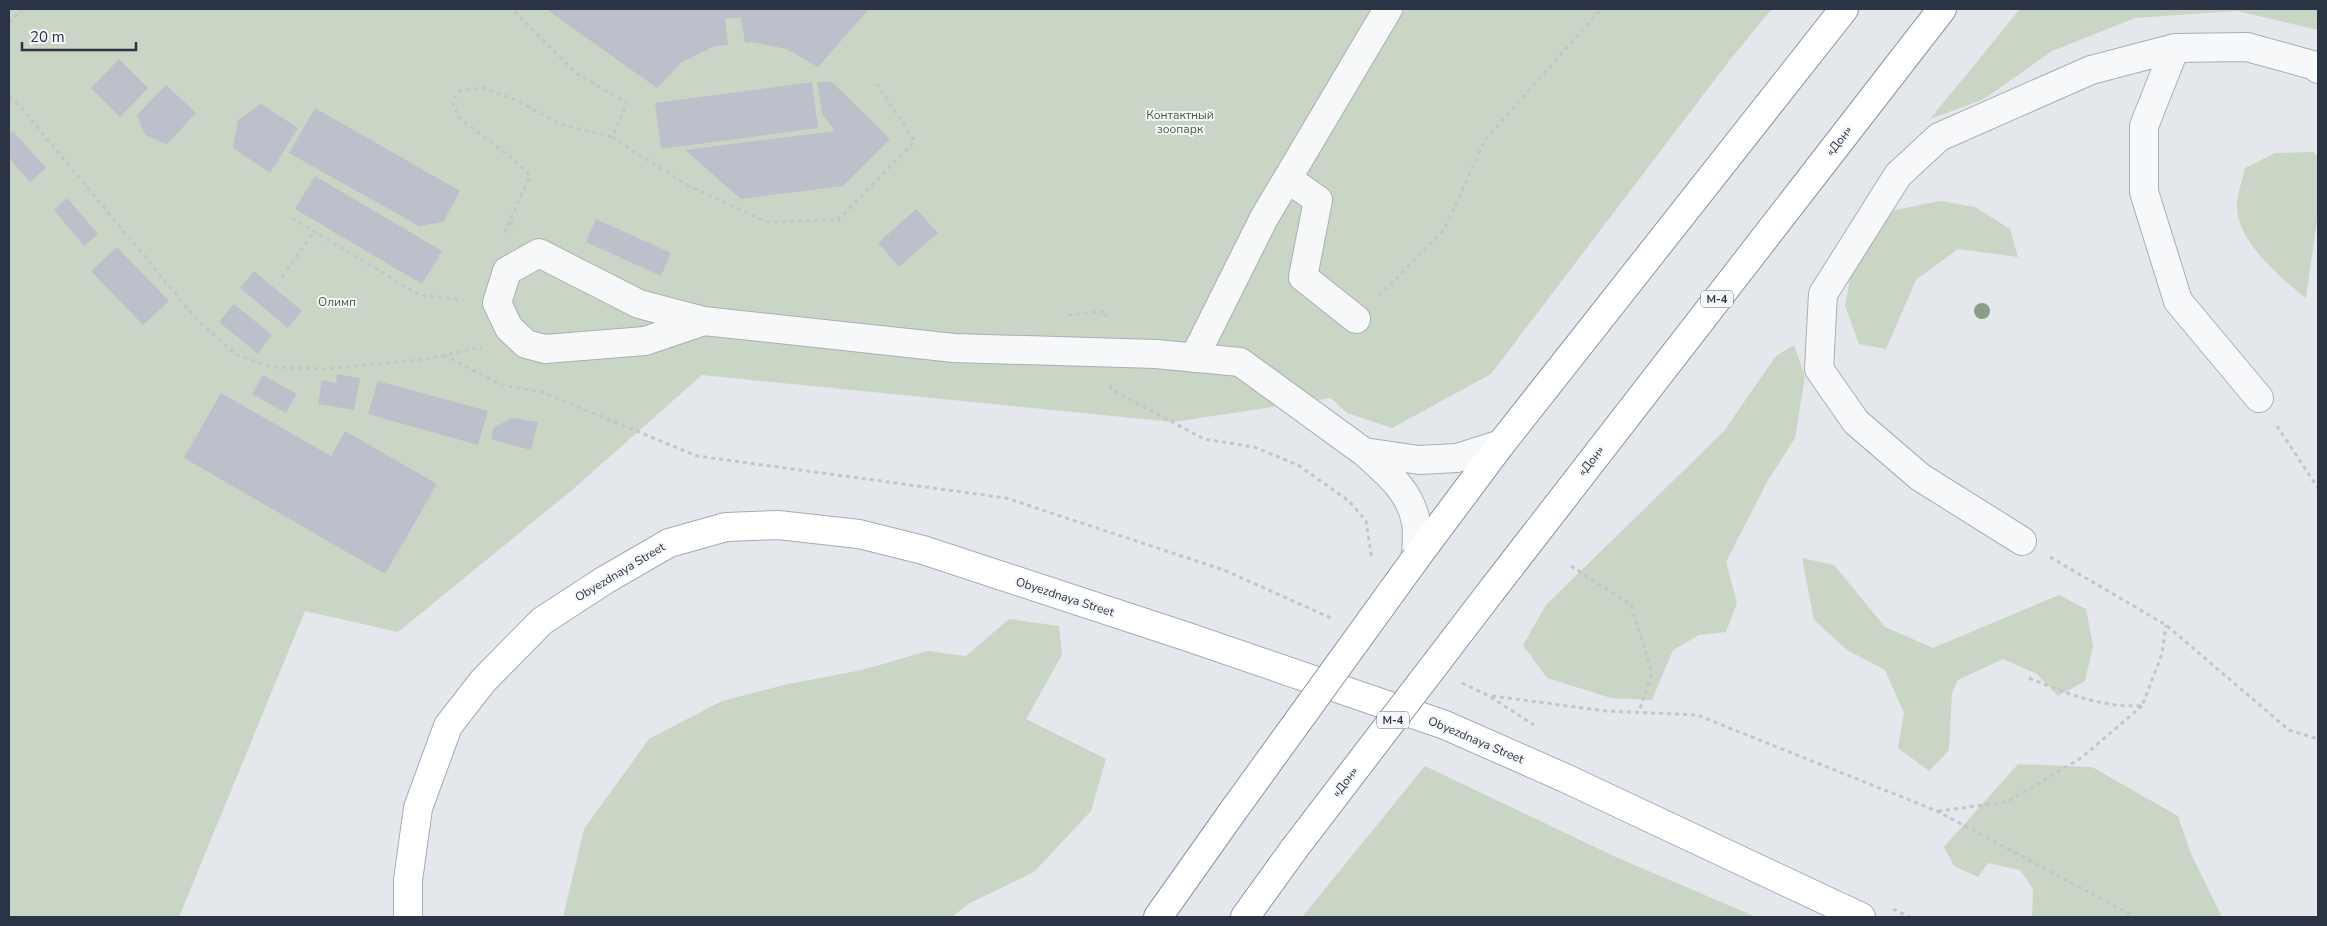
<svg xmlns="http://www.w3.org/2000/svg" width="2327" height="926" viewBox="0 0 2327 926" font-family="'Nunito Sans',sans-serif">
<style>
.green{fill:#c9d6c5}
.building{fill:#bbc0ca}
.lines{fill:none;stroke-linecap:round;stroke-linejoin:round}
.minor-casing{stroke:#a9aeb7;stroke-width:30}
.major-casing{stroke:#a3abb8;stroke-width:30}
.highway-casing{stroke:#8b94a3;stroke-width:30}
.path{stroke:#c2c5cb;stroke-width:3;stroke-dasharray:4 4;stroke-linecap:butt}
.minor{stroke:#f7f8fa;stroke-width:28}
.major{stroke:#fff;stroke-width:28}
.highway{stroke:#fff;stroke-width:28}
.highway-bridge-casing{stroke:#8b94a3;stroke-width:30;stroke-linecap:butt}
.highway-bridge{stroke:#fff;stroke-width:28}
.tree{fill:#899d89}
.labels{text-anchor:middle;dominant-baseline:central;stroke-width:4;stroke-linejoin:round;paint-order:stroke}
.shield{fill:#f4f6f9;stroke:#676e7b;stroke-width:1}
.shield-label{font-size:11px;font-weight:bold;fill:#2b3445}
.park-label{font-size:12px;fill:#3f6138;stroke:#f4f6f9}
.street-label{font-size:12px;fill:#2b3445;stroke:#f4f6f9}
</style>
<rect width="100%" height="100%" fill="#e4e7ec"/>
<path class="green" d="M9 9H1772L1729 61 1491 374 1392 428 1347 413 1331 398 1173 422 702 375 571 491 398 632 305 611 179 917H9Z
M2020 9H2318V30L2237 11 2135 18 2052 51 1984 99 1930 119Z
M2313 152 2318 157V213L2306 298C2280 277 2234 240 2237 202 2238 191 2243 179 2245 168L2275 153Z
M1940 201 1975 207 2010 229 2018 257 1958 249 1916 280 1886 349 1859 344 1845 306 1853 263 1866 232 1895 210Z
M1794 345 1805 376 1795 438 1767 482 1726 562 1737 603 1726 632 1699 635 1673 650 1652 700 1611 698 1547 678 1523 645 1546 605 1724 431 1776 356Z
M1802 558 1834 565 1885 627 1933 648 2059 595 2086 609 2093 646 2085 681 2058 696 2037 674 2003 659 1958 680 1952 693 1949 750 1929 771 1898 748 1904 713 1885 670 1847 650 1814 620Z
M1009 619 1059 626 1062 655 1026 719 1106 759 1091 811 1034 872 968 904 952 917H563L584 829 649 739 722 701 788 684 862 670 928 651 966 656Z
M2018 764 2092 767 2178 816 2191 854 2222 917H2032L2033 889 2020 870 1988 863 1978 877 1954 866 1944 847Z
M1425 766 1618 858 1756 917H1302Z"/>
<path class="building" d="M546 9H869L818 67 787 49 751 42 745 43 741 17 725 19 728 45 715 46 682 62 657 88Z
M119 59 148 88 120 117 91 88Z
M812 82 818 128 661 149 655 103Z
M817 82H832L890 139 843 186 741 199 685 150 835 131 822 114Z
M166 85 196 113 167 144 145 135 137 115Z
M261 104 298 128 270 173 233 148 238 120Z
M315 108 460 191 443 222 419 226 289 153Z
M13 131 46 168 30 182 9 158V134Z
M315 176 442 251 422 284 295 209Z
M67 198 98 234 84 246 54 210Z
M916 209 938 233 899 267 878 243Z
M596 219 671 253 661 276 586 242Z
M117 247 169 301 143 325 91 271Z
M254 271 302 311 288 328 240 288Z
M234 304 272 335 258 354 219 322Z
M337 374 360 378 354 410 318 404 322 380 336 383Z
M263 375 297 394 286 413 252 394Z
M378 381 488 411 478 445 368 414Z
M221 393 331 456 345 431 437 484 385 574 184 458Z
M513 418 538 422 531 450 491 439 494 427Z"/>
<g class="lines">
<defs>
<path id="minor" d="M2175 48 2144 126V192L2178 301 2259 398
M1288 179 1318 200 1303 277 1356 319
M704 321 645 341 545 349 526 344 509 328 497 303 507 271 539 253 639 304 704 321 954 348 1156 354 1240 362 1364 452
M1194 358 1264 218 1388 9
M2022 541 1920 477 1856 422 1819 369 1823 294 1898 175 1939 137 2091 70 2175 48 2247 47 2316 66 2318 69
M1416 558C1416 547 1418 534 1416 523 1411 491 1386 472 1364 452L1419 460 1457 458 1501 444"/>
<path id="major" d="M408 917V880L418 808 448 726 483 681 542 621 605 580 669 543 726 527 778 525 859 534 923 550 1188 637 1445 725 1565 778 1861 917"/>
<path id="highway" d="M1416 558 1501 444 1844 9
M1492 590 1942 9
M1158 917 1233 811
M1245 917 1294 849"/>
</defs>
<use href="#minor" class="minor-casing"/>
<use href="#major" class="major-casing"/>
<use href="#highway" class="highway-casing"/>
<path class="path" d="M9 23 22 9
M9 97 19 105 199 322 237 355 272 367 325 369 427 359 482 347
M612 137 687 185 767 222 838 220 915 141 877 84
M292 218 419 295 463 300
M509 222 517 226
M504 233 530 176 513 159 458 117 452 101 461 90 484 88 516 100 560 124 612 137 627 103 577 74 512 9
M282 277 314 232
M1379 296 1444 230 1485 140 1601 9
M1068 315 1106 311V319
M444 355 501 385 542 392 697 456 1006 498 1224 570 1331 618
M1110 385 1111 389 1204 439 1254 447 1298 465 1349 501 1366 521 1372 560
M2277 426 2318 488
M2050 557 2166 625 2289 730 2318 739
M1571 566 1631 605 1652 673 1639 712
M2029 678C2068 694 2099 707 2142 706L2162 654 2166 625
M1462 683 1489 696 1534 725
M1492 696 1606 711 1697 715 1937 811 2135 917
M1938 811 2007 802 2081 758 2142 706
M1893 909 1910 917"/>
<use href="#minor" class="minor"/>
<use href="#major" class="major"/>
<use href="#highway" class="highway"/>
<defs>
<path id="highway-bridge" d="M1233 811 1416 558
M1294 849 1492 590"/>
</defs>
<use href="#highway-bridge" class="highway-bridge-casing"/>
<use href="#highway-bridge" class="highway-bridge"/>
</g>
<circle class="tree" cx="1982" cy="311" r="8"/>
<g class="labels">
<g class="shield">
<rect x="1701" y="290.5" width="32" height="17" rx="4"/>
<rect x="1377" y="711.5" width="32" height="17" rx="4"/>
</g>
<g class="shield-label">
<text x="1717" y="299">М-4</text>
<text x="1393" y="720">М-4</text>
</g>
<g class="park-label">
<text x="1180" y="115">Контактный<tspan x="1180" dy="14">зоопарк</tspan></text>
<text x="337" y="302">Олимп</text>
</g>
<g class="street-label">
<text transform="translate(1839 141) rotate(-52)">«Дон»</text>
<text transform="translate(1591 461) rotate(-52)">«Дон»</text>
<text transform="translate(620 572) rotate(-31)">Obyezdnaya Street</text>
<text transform="translate(1065 597) rotate(18)">Obyezdnaya Street</text>
<text transform="translate(1476 740) rotate(23)">Obyezdnaya Street</text>
<text transform="translate(1345 782) rotate(-53)">«Дон»</text>
</g>
</g>
<rect width="2327" height="926" fill="none" stroke="#2b3445" stroke-width="20"/>
<path d="M22 42v8h114v-8" fill="none" stroke="#2b3445" stroke-width="2.5"/>
<text x="30" y="42" font-size="15" fill="#2b3445" stroke="#f4f6f9" stroke-width="4" paint-order="stroke">20 m</text>
</svg>
